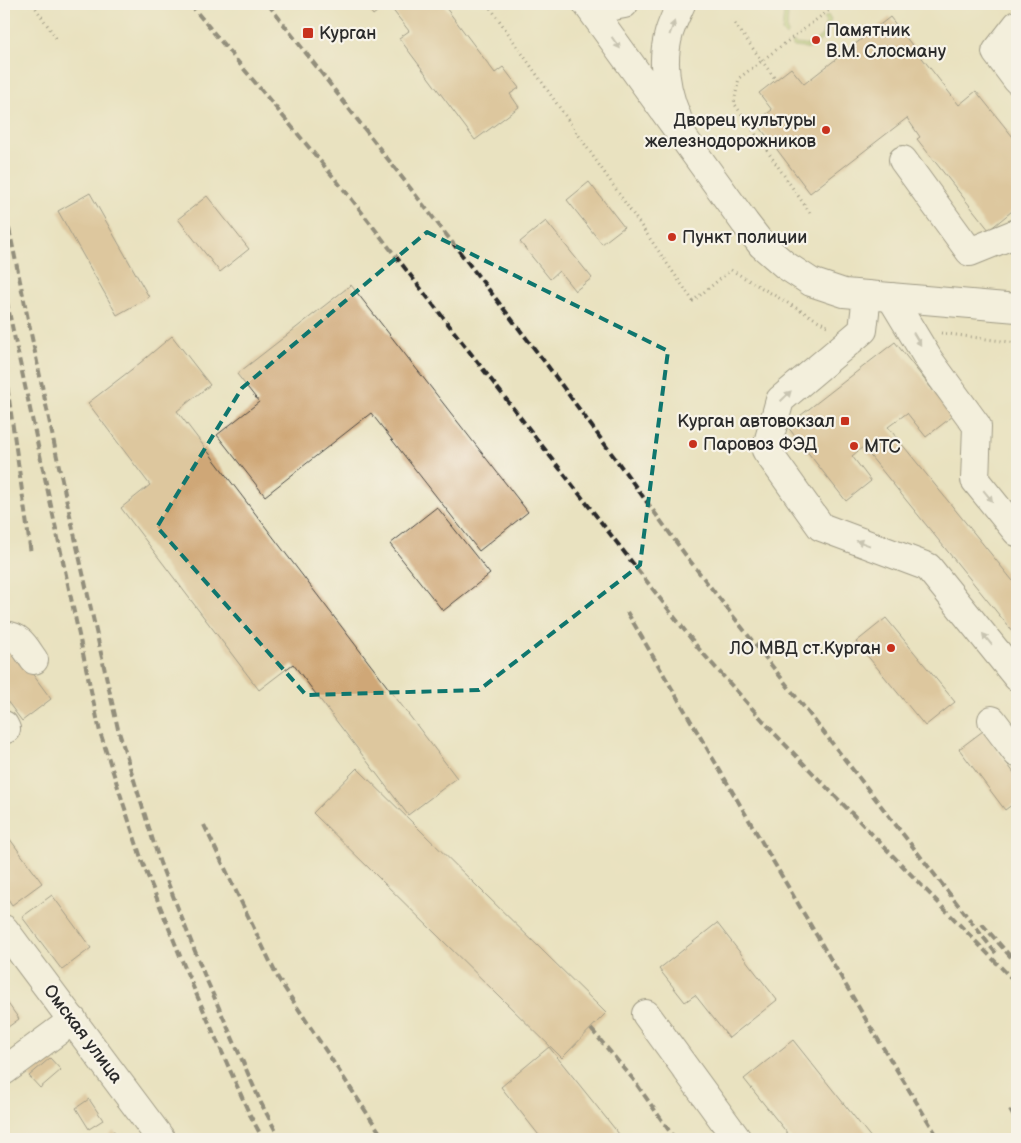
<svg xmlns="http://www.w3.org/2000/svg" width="1021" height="1143" viewBox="0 0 1021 1143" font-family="'Balsamiq Sans',sans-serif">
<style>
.green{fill:#a5c269;stroke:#68764a}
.building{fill:#cfa777}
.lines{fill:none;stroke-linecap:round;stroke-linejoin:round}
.minor-casing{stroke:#484641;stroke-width:30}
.major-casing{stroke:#484641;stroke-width:30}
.path{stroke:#484641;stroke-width:3;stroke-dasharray:1 4;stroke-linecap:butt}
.minor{stroke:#fff;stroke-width:28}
.major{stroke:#fff;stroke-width:28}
.rail{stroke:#2b2b2b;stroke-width:4;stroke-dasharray:8 4;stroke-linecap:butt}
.oneway{fill:#a0a0a0}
.marked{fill:none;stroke:#0f766e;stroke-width:4;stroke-dasharray:10 6;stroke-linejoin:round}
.poi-dot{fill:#c8321e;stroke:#f7f3e8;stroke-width:2}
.labels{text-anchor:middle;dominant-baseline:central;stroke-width:4.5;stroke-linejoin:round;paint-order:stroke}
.poi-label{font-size:18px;fill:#2b2b2b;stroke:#f7f3e8;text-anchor:start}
.street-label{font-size:18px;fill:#2b2b2b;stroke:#f7f3e8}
</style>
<rect width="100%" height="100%" fill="#f7f3e8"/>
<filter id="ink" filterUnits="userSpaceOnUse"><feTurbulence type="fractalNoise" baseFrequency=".02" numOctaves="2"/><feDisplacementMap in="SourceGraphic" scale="10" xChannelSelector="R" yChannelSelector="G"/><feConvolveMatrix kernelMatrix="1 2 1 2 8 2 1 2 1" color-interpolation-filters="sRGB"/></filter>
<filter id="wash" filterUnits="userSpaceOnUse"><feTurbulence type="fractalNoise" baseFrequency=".0096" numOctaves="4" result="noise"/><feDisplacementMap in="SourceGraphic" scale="20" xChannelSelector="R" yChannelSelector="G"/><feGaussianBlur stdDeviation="1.12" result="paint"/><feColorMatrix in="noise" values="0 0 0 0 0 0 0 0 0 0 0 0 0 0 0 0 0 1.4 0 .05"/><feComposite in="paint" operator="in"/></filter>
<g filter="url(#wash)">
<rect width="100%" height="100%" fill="#e9e2c0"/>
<path class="green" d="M794 4H820L822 7 819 10 817 7 800 4 788 13 787 31 789 33 786 36 782 32 784 11Z
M828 15 831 20 825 37 810 49 794 47 791 44 794 42 796 44 809 45 822 35 826 21 824 18Z"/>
<g id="blocks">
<path class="building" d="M365 4H387L373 15Z
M388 4H443L495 73 503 67 519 88 510 94 519 107 475 140 399 38 409 31Z
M890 17 959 105 976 91 1017 142V207L989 230 917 139 920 137 907 118 810 193 756 122 772 110 759 93 791 68 804 84Z
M589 182 624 227 602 244 567 200Z
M90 193 149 297 117 315 58 211Z
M207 196 249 249 220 272 178 219Z
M546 221 592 278 575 291 559 271 550 279 520 242Z
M351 285 528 512 479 551 371 413 265 496 217 435 259 402 237 374Z
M172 336 210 385 177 411 457 778 408 815 293 664 259 690 121 508 150 485 88 403 140 363Z
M895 342 953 416 926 437 907 413 888 427 1017 586V637L863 447 852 456 871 481 846 501 787 426Z
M437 507 490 574 443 611 390 544Z
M886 618 955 702 925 726 856 642Z
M12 646 51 699 22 721 4 697V653Z
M983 731 1017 777V810L1013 804 1005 810 959 749Z
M357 768 606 1013 562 1058 313 813Z
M4 831 42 883 12 905 4 893Z
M52 895 91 948 62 970 22 917Z
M717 923 777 1000 729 1038 695 995 685 1002 659 969Z
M4 998 19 1019 4 1030Z
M793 1040 872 1139H792L744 1079Z
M549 1047 623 1139H542L501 1087Z
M50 1058 61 1070 40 1088 29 1076Z
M89 1099 103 1120 89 1129 76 1108Z
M114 1131 120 1139H104Z"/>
</g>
</g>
<g filter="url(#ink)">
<use href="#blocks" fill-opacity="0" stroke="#484641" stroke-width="1"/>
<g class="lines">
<defs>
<path id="minor" d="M1017 25 996 52 1017 80
M903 160 970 252 1017 233
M867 295 863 330 780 400 766 450 821 527 928 567 1017 677
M891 297 929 360 977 426 975 480 1017 532
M4 636C19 634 26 649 34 660
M992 720 1017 753
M4 725 6 729
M646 1014 737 1139
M4 1071 73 1020"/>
<path id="major" d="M587 4 745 223 762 245 785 265 811 282 844 293 1017 308
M602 4 608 7 624 4
M677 117C666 91 661 61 669 33 672 23 677 13 681 4
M4 929 161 1139"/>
</defs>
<use href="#minor" class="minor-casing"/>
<use href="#major" class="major-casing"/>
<path class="path" d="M33 4 58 41
M488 4 693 301 731 270 829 327
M735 24 776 80
M810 213 734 103 739 78 837 4
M941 333 1017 343"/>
<use href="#minor" class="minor"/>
<use href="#major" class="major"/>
<path class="rail" d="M190 4 350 197 699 649 775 734 1017 984
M268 4 547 365 687 557 998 956
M4 205 58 462 118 729 160 863 204 974 261 1103 280 1139
M4 289 100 732 143 864 187 973 249 1113 263 1139
M4 364 31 554
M627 612 868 1023 939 1139
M204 825 278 978 384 1139
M982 924 1017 964
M591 1029 633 1079 675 1139
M1010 1110 1017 1122"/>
</g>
<defs><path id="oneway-solid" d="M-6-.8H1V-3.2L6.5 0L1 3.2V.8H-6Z" transform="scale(1.25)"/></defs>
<g class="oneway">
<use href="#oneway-solid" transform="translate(672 28) rotate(-70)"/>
<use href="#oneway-solid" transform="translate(616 43) rotate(54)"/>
<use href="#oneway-solid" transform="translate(917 339) rotate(59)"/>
<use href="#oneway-solid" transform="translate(786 396) rotate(-44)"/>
<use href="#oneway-solid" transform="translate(988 496) rotate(51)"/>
<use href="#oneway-solid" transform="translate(863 543) rotate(-160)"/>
<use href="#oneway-solid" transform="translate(987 639) rotate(-129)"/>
</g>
</g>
<path d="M0 0H1021V1143H0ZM427 232 668 351 640 565 479 690 306 695 157 527 242 388Z" fill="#e9e2c0" fill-opacity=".55" fill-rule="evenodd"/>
<path class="marked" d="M427 232 668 351 640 565 479 690 306 695 157 527 242 388Z"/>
<g class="poi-dot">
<rect x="302" y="27" width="12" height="12" rx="2.5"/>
<circle cx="816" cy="40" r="5"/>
<circle cx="826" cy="130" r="5"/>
<circle cx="672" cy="237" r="5"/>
<rect x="840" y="416" width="10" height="10" rx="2.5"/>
<circle cx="693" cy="444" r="5"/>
<circle cx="854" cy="446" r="5"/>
<circle cx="891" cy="648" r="5"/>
</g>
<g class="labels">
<g class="poi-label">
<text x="826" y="30">Памятник<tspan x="826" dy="21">В.М. Слосману</tspan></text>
<text x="319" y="33">Курган</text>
<text x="816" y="120" text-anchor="end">Дворец культуры<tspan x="816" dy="21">железнодорожников</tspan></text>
<text x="682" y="237">Пункт полиции</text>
<text x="835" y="421" text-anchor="end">Курган автовокзал</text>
<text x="703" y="444">Паровоз ФЭД</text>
<text x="864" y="446">МТС</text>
<text x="881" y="648" text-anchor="end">ЛО МВД ст.Курган</text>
</g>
<g class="street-label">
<text transform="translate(83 1034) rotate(53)">Омская улица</text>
</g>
</g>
<rect width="1021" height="1143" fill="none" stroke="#f7f3e8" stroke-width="20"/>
</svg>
